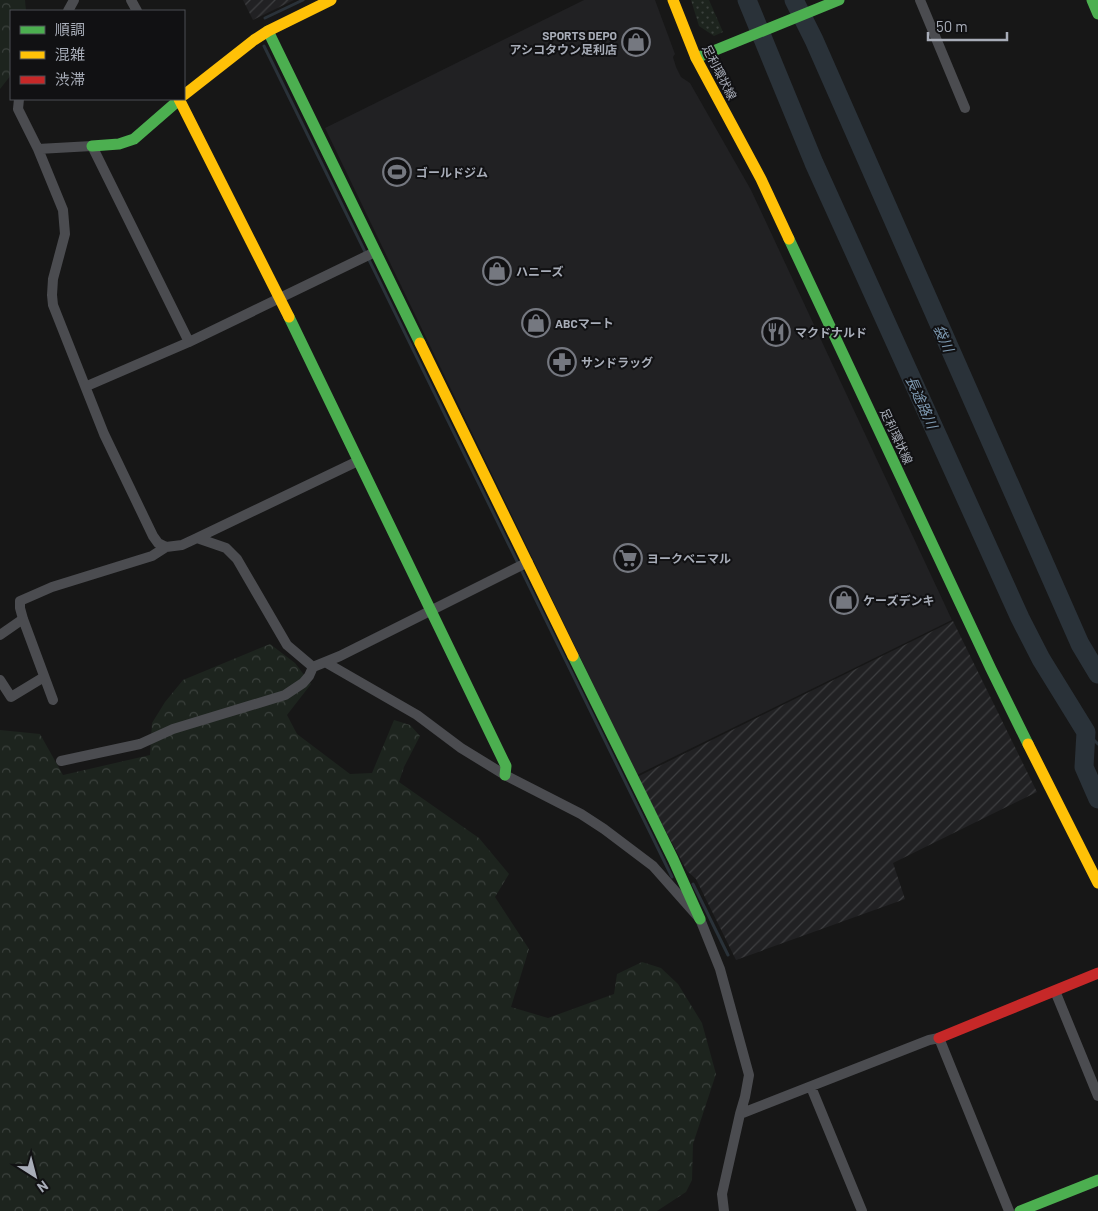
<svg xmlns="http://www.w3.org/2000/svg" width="1098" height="1211" viewBox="0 0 1098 1211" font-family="Barlow,'Noto Sans JP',sans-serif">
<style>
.built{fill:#212123}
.industrial{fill:url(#industrial-furrows)}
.forest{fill:url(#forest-crowns)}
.park{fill:url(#park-dots)}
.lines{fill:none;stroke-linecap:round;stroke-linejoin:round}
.stream{stroke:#2a3239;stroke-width:3}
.river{stroke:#2a3239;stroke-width:19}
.street{stroke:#4b4c50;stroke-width:10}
.fast{stroke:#4caf50;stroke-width:11}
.slow{stroke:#ffc107;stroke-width:11}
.jam{stroke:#c62828;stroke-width:11}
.labels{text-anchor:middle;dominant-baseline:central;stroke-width:4;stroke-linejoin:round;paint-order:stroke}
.poi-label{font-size:12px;font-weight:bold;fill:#a8adb8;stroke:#111113;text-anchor:start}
.street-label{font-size:12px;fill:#a8adb8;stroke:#111113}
.water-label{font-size:14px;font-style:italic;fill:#7f9bb3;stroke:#111113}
</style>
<defs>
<pattern id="industrial-furrows" width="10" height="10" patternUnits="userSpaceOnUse" patternTransform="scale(1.25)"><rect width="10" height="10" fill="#212123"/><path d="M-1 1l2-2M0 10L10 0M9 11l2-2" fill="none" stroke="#3e3f41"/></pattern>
<pattern id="forest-crowns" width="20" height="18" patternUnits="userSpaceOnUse" patternTransform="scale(1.25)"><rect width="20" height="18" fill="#1d241e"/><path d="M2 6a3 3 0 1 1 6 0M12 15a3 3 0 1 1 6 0" fill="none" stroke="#3b413d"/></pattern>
<pattern id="park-dots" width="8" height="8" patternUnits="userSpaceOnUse" patternTransform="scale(1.25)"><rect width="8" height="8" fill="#1d241e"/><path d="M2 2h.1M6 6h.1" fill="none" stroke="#3b413d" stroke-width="1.8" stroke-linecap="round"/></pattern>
</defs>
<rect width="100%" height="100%" fill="#171717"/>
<path class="built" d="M584 0H655L675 54 673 57 676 67 681 77 690 83 751 190 952 620 637 775 325 128Z"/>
<path class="industrial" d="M243 0H294L253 20Z
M953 621 1037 792 893 863 905 899 736 960 696 879 687 871 637 777Z"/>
<path class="forest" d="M0 0H25L26 11H11V75L0 89Z
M270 644 295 663 311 684 287 715 297 734 350 774 372 773 394 720 410 725 420 736 404 767 399 782 479 838 509 874 495 897 529 949 511 1007 548 1018 614 994 617 974 642 962 661 968 678 984 702 1023 716 1074 693 1144 692 1180 686 1192 657 1211H0V730L40 734 63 775 150 755 152 723 165 702 183 680Z"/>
<path class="park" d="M691 0H709L723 32 714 36 699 26Z"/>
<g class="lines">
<path class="stream" d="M265 18 303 0
M264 46 672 877
M1086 732 1098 744
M693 884 728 955"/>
<path class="river" d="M747 0 814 163 1020 618 1041 659 1086 732 1084 767 1098 799
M794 0 814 40 1080 644 1098 674"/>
<path class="street" d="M131 0 137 11
M920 0 965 108
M68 11 74 0
M19 99 18 109 38 149 63 210 65 234 53 279 52 295 53 305 104 434 153 536 158 543 166 547
M38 149 92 146 189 342
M87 386 189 342 375 252
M197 538 358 461
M0 635 23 619
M325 662 417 715 461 748 505 775 581 814 604 829 653 866 700 919 720 969 749 1075 745 1097 740 1114 722 1194 724 1211
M0 680 11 697 44 677
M53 700 23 619 20 608V601L52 587 152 556 166 547 182 545 197 538 226 548 237 559 287 645 313 667
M61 761 140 744 173 729 285 695 303 683 309 676 313 667 340 656 528 562
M1055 991 1098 1096
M811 1087 862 1211
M740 1114 929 1040 939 1038 1009 1211"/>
<path class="fast" d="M1092 0 1098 14
M268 31 420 343
M696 58 839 0
M92 146 119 144 134 139 180 99
M789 239 991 669 1028 744
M289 317 506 766 505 775
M573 656 673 859 700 919
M1020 1211 1098 1180"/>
<path class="slow" d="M673 0 696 58 761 179 789 239
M184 95 254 40 268 31 331 0
M179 99 289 317
M420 343 573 656
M1028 744 1098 883"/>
<path class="jam" d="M939 1038 1098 973"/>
</g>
<defs>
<symbol id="shop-ring" viewBox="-11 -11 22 22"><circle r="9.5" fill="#111113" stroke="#757880" stroke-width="1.5"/><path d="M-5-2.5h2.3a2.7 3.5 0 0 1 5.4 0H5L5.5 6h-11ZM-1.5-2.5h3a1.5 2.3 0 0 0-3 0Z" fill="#757880"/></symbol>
<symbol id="stadium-ring" viewBox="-11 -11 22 22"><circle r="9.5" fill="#111113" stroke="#757880" stroke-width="1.5"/><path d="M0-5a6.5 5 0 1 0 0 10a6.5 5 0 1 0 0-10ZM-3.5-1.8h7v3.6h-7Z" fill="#757880"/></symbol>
<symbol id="restaurant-ring" viewBox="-11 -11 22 22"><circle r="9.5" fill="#111113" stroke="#757880" stroke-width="1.5"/><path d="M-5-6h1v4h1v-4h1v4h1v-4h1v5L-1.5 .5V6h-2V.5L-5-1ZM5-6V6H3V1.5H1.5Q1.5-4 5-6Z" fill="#757880"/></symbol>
<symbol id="pharmacy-ring" viewBox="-11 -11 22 22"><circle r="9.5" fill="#111113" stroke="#757880" stroke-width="1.5"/><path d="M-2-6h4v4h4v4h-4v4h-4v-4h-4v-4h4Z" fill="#757880"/></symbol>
<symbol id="supermarket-ring" viewBox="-11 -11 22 22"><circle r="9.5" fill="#111113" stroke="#757880" stroke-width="1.5"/><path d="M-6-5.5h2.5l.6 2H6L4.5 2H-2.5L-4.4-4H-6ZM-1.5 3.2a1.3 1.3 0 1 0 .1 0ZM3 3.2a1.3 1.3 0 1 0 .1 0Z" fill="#757880"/></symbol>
</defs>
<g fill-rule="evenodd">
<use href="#shop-ring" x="620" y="26" width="32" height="32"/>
<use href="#stadium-ring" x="381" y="156" width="32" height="32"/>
<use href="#shop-ring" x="481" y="255" width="32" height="32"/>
<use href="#shop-ring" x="520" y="307" width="32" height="32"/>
<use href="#restaurant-ring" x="760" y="316" width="32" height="32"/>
<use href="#pharmacy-ring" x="546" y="346" width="32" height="32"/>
<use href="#supermarket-ring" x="612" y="542" width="32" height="32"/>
<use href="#shop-ring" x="828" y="584" width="32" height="32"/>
</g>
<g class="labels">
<g class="poi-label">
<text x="617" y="35" text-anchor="end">SPORTS DEPO<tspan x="617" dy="14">アシコタウン足利店</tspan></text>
<text x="416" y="172">ゴールドジム</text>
<text x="516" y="271">ハニーズ</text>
<text x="555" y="323">ABCマート</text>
<text x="795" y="332">マクドナルド</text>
<text x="581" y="362">サンドラッグ</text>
<text x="647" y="558">ヨークベニマル</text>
<text x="863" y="600">ケーズデンキ</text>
</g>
<g class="street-label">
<text transform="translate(720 72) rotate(63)">足利環状線</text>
<text transform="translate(897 436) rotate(65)">足利環状線</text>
</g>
<g class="water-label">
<text transform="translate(944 338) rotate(66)">袋川</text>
<text transform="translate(922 402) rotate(66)">長途路川</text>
</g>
</g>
<rect x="10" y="10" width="175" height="90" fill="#111113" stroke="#4d4f55"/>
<rect x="20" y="26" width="25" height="8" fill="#4caf50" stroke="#4d4f55"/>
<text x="55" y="35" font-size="15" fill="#a8adb8">順調</text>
<rect x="20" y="51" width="25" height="8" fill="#ffc107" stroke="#4d4f55"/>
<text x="55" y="60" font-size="15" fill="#a8adb8">混雑</text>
<rect x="20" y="76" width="25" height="8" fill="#c62828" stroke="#4d4f55"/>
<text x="55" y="85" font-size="15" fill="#a8adb8">渋滞</text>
<g transform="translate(35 1176) rotate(144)" stroke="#111113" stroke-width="4" paint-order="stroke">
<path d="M0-4L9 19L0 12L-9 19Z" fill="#a8adb8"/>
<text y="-8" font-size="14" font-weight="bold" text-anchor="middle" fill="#a8adb8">N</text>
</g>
<path d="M928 32v8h79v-8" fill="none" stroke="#a8adb8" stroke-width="2.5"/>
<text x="936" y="32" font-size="15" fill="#a8adb8" stroke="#111113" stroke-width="4" paint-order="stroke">50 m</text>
</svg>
